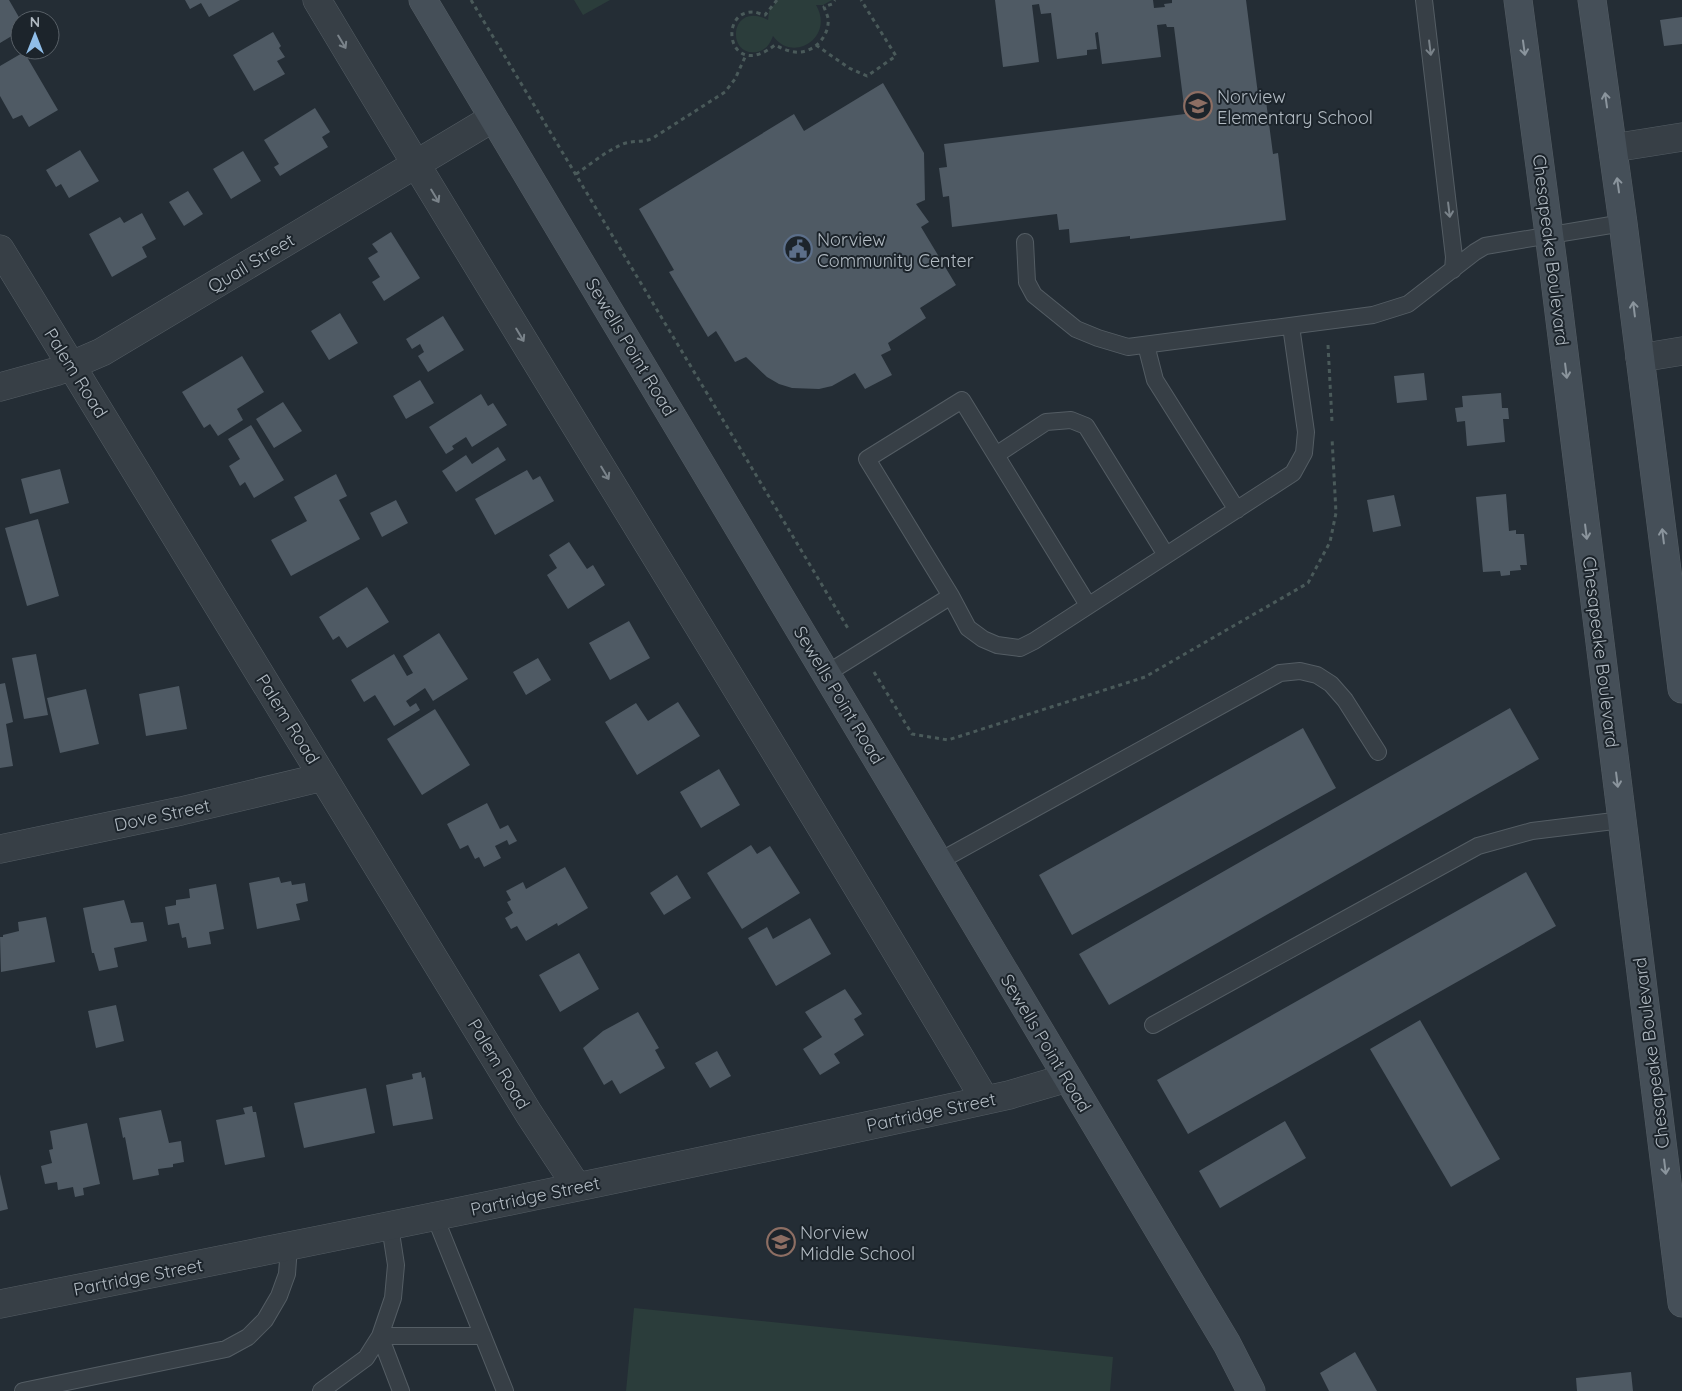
<svg xmlns="http://www.w3.org/2000/svg" width="1682" height="1391" viewBox="0 0 1682 1391" font-family="Quicksand,sans-serif">
<style>
.green{fill:#2b3d3b}
.building{fill:#4f5a64}
.lines{fill:none;stroke-linecap:round;stroke-linejoin:round}
.service-casing{stroke:#545d64;stroke-width:18}
.minor-casing{stroke:#545d64;stroke-width:29}
.secondary-casing{stroke:#545d64;stroke-width:29}
.path{stroke:#4a5a5a;stroke-width:3;stroke-dasharray:4 4;stroke-linecap:butt}
.service{stroke:#373f46;stroke-width:16}
.minor{stroke:#373f46;stroke-width:28}
.secondary{stroke:#454f58;stroke-width:28}
.oneway{stroke:#7a838a}
.oneway2{stroke:#8b959d}
.labels{text-anchor:middle;dominant-baseline:central;stroke-width:4;stroke-linejoin:round;paint-order:stroke}
.poi-label{font-size:18px;fill:#b1bac2;stroke:#1c242b;text-anchor:start}
.street-label{font-size:18px;fill:#b1bac2;stroke:#1c242b}
</style>
<rect width="100%" height="100%" fill="#242d35"/>
<path class="green" d="M574 0H610L583 15Z
M778 0H832L823 5H816C835 37 793 64 773 36 770 44 766 50 757 52 725 57 730 0 768 20L769 11Z
M634 1308 1113 1357 1110 1391H626Z"/>
<path class="building" d="M0 0H9L20 19V31L0 43Z
M185 0H240L209 17 201 3 190 9Z
M995 0H1153L1154 8 1165 7 1164 4 1172 3V0H1246L1259 102 1266 101 1273 154 1278 153 1286 220 1130 239V236L1070 243 1069 229 1059 230 1057 214 952 227 949 196 943 197 939 168 947 167 944 144 1185 114 1174 27H1167L1166 24 1157 25 1161 57 1102 64 1098 32 1095 33 1097 49 1087 50V55L1057 59 1051 13 1041 14 1039 4 1032 5 1039 62 1003 67Z
M1682 17V44L1664 46 1660 20Z
M273 32 281 46 279 48 285 57 277 61 285 74 254 91 233 55Z
M24 52 58 110 29 127 22 115 13 119 0 96V66Z
M883 83 924 153 925 200 916 204 929 222 921 227 956 285 920 308 926 318 888 343 891 350 881 355 892 375 865 389 855 373 832 386 819 389 792 388 779 384 767 377 746 357 735 362 716 331 708 337 669 272 674 270 639 209 794 114 804 131Z
M315 108 330 132 322 137 328 147 280 176 274 167 279 164 264 140Z
M80 150 99 181 69 198 61 184 56 187 46 170Z
M243 151 261 181 231 199 213 169Z
M188 191 203 214 184 226 169 202Z
M142 213 156 239 142 247 147 257 112 277 89 234 120 217 124 223Z
M391 232 420 278 384 301 372 282 380 277 368 258 378 252 372 244Z
M340 313 358 343 329 360 311 331Z
M443 316 464 350 428 372 418 356 424 352 420 344 412 349 406 339Z
M242 356 264 392 237 409 243 420 218 436 210 424 204 428 182 392Z
M1424 373 1427 400 1397 403 1394 376Z
M420 380 434 403 406 419 393 396Z
M1501 393 1502 408H1508L1509 419H1503L1505 442 1467 446 1465 421 1457 422 1455 408 1463 407 1462 396Z
M481 394 488 406 493 403 507 425 472 447 466 437 452 446 454 449 446 454 429 427Z
M283 402 302 431 274 448 256 419Z
M251 425 284 480 254 498 245 482 240 486 229 466 240 459 228 439Z
M498 447 506 460 456 492 442 471 466 455 472 464Z
M60 469 69 503 30 514 21 479Z
M527 470 533 480 540 476 554 501 495 535 475 499Z
M336 474 347 496 339 500 360 539 291 576 271 540 307 521 294 497Z
M1506 494 1509 531 1516 530V534H1524L1527 565H1520L1521 570 1510 571V575L1501 576 1500 571 1483 572 1476 497Z
M1394 495 1401 526 1373 532 1367 500Z
M396 500 408 523 382 537 370 513Z
M38 519 59 596 27 606 5 528Z
M569 542 587 569 593 565 605 585 568 609 547 575 557 568 549 555Z
M367 587 389 622 347 648 339 636 333 640 319 617Z
M629 621 650 658 610 680 589 643Z
M439 633 468 679 433 701 425 688 406 701 410 707 416 703 420 710 394 726 375 695 364 702 351 680 394 654 407 676 413 673 403 656Z
M36 654 48 715 24 719 12 658Z
M538 658 551 680 526 695 513 672Z
M5 683 13 722 6 724 13 766 0 768V684Z
M179 686 187 729 146 736 139 694Z
M86 689 99 744 60 753 47 698Z
M678 702 700 736 637 775 605 722 636 703 648 721Z
M1510 708 1539 759 1109 1005 1079 954Z
M435 709 470 765 422 795 387 739Z
M1303 728 1336 788 1072 935 1039 875Z
M719 769 740 805 701 828 680 792Z
M487 803 500 829 508 825 517 841 509 845 507 840 495 846 501 858 484 867 479 857 475 859 468 845 460 849 447 824Z
M751 845 757 854 770 846 800 893 742 929 707 873Z
M565 867 588 908 558 926 557 923 526 941 517 926 511 929 505 918 513 913 507 902 511 900 506 891 523 882 526 889Z
M1526 872 1556 926 1188 1134 1157 1080Z
M677 875 691 898 664 915 650 893Z
M279 877 281 883 291 881 292 885 305 883 308 901 296 904 300 920 257 929 249 883Z
M216 884 224 929 209 932 211 944 188 948 186 937 182 938 179 923 168 925 165 907 176 905V900L190 898 189 889Z
M124 900 131 923 143 922 147 941 114 948 118 967 99 971 94 953H92L83 908Z
M46 917 55 962 1 972 0 937H3V935L19 931 18 922Z
M810 918 831 954 776 986 748 938 767 927 773 939Z
M579 953 599 989 560 1012 539 975Z
M845 989 862 1014 854 1019 864 1035 834 1054 840 1063 820 1075 803 1049 822 1037 805 1012Z
M116 1005 124 1041 96 1048 88 1011Z
M638 1012 659 1048 655 1050 665 1068 620 1094 612 1080 604 1085 583 1048 603 1031Z
M1420 1020 1500 1159 1451 1187 1370 1049Z
M717 1051 731 1076 710 1088 695 1063Z
M421 1072 422 1078 425 1077 433 1119 393 1126 386 1085 413 1079 412 1074Z
M366 1088 375 1133 304 1148 294 1103Z
M252 1106 253 1112H256L265 1157 225 1165 216 1120 245 1114 243 1108Z
M161 1110 169 1143 181 1141 184 1162 173 1164V1167L158 1169 159 1175 133 1180 125 1137 123 1138 119 1118Z
M1285 1121 1306 1158 1220 1208 1199 1171Z
M87 1123 100 1184 83 1188 84 1195 75 1197 73 1187 58 1190 57 1182 45 1184 41 1166 52 1163 49 1150 53 1149 50 1131Z
M0 1174 8 1209 0 1211Z
M1355 1352 1377 1391H1329L1320 1373Z
M1631 1372 1633 1391H1577L1576 1378Z"/>
<g class="lines">
<defs>
<path id="service" d="M1424 0 1454 257 1453 270
M1025 242 1027 282 1034 295 1076 329 1098 338 1128 347 1373 315 1408 304 1475 252 1485 246 1623 223
M1146 345 1155 380 1237 510
M996 455 1046 422 1071 420 1086 426 1166 555
M951 596 867 459 962 400 1088 605
M826 674 951 596 968 628 983 639 997 645 1020 648 1034 641 1293 473 1304 453 1306 432 1291 326
M938 862 1280 673 1300 671 1317 675 1331 684 1345 700 1378 752
M1153 1025 1478 846 1532 831 1622 820
M435 1217 505 1391
M23 1391 226 1349 248 1337 265 1320 279 1296 287 1274 289 1247
M321 1391 366 1358 380 1336 393 1298 396 1265 390 1226
M401 1391 380 1336H483"/>
<path id="minor" d="M317 0C537 368 767 731 985 1100
M1613 148 1682 137
M0 249 529 1114 577 1187
M1640 358 1682 351
M0 387 58 371 102 352 493 118
M0 849 181 811 323 777
M0 1304C337 1237 674 1169 1009 1095L1067 1078"/>
<path id="secondary" d="M423 0 1227 1344 1251 1391
M1518 0 1554 272 1682 1303
M1592 0 1623 223 1682 689"/>
</defs>
<use href="#service" class="service-casing"/>
<use href="#minor" class="minor-casing"/>
<use href="#secondary" class="secondary-casing"/>
<path class="path" d="M471 0 849 630
M777 0 765 15C762 15 757 12 754 12 717 10 728 82 775 45 783 49 792 53 801 52 817 50 830 34 828 18 827 14 825 10 824 7L832 4 835 0
M816 45 849 68 867 76 896 56 861 0
M576 174C591 164 606 151 623 144 633 140 643 143 653 138L725 92 735 79 746 55
M1328 345 1332 421
M874 672 912 734 948 740 1145 677 1308 583 1330 542 1336 513 1332 438"/>
<use href="#service" class="service"/>
<use href="#minor" class="minor"/>
<use href="#secondary" class="secondary"/>
</g>
<defs><path id="oneway-shaft" d="M-6 0H5M1.5-3L5.5 0L1.5 3" fill="none" stroke-width="1.6" stroke-linecap="round" stroke-linejoin="round" transform="scale(1.25)"/></defs>
<g class="oneway">
<use href="#oneway-shaft" transform="translate(342 42) rotate(59)"/>
<use href="#oneway-shaft" transform="translate(1430 48) rotate(83)"/>
<use href="#oneway-shaft" transform="translate(435 196) rotate(59)"/>
<use href="#oneway-shaft" transform="translate(1449 210) rotate(83)"/>
<use href="#oneway-shaft" transform="translate(520 335) rotate(59)"/>
<use href="#oneway-shaft" transform="translate(605 473) rotate(59)"/>
</g>
<g class="oneway2">
<use href="#oneway-shaft" transform="translate(1524 48) rotate(82)"/>
<use href="#oneway-shaft" transform="translate(1606 100) rotate(-98)"/>
<use href="#oneway-shaft" transform="translate(1618 185) rotate(-98)"/>
<use href="#oneway-shaft" transform="translate(1634 309) rotate(-97)"/>
<use href="#oneway-shaft" transform="translate(1566 371) rotate(83)"/>
<use href="#oneway-shaft" transform="translate(1586 532) rotate(83)"/>
<use href="#oneway-shaft" transform="translate(1663 536) rotate(-97)"/>
<use href="#oneway-shaft" transform="translate(1617 780) rotate(83)"/>
<use href="#oneway-shaft" transform="translate(1665 1167) rotate(83)"/>
</g>
<defs>
<symbol id="school-ring" viewBox="-11 -11 22 22"><circle r="9.5" fill="#1c242b" stroke="#8d6e63" stroke-width="1.5"/><path d="M0-5L7-2L0 1L-7-2ZM-4 1L0 2.5L4 1V4Q0 6-4 4Z" fill="#8d6e63"/></symbol>
<symbol id="civic-ring" viewBox="-11 -11 22 22"><circle r="9.5" fill="#1c242b" stroke="#5c6f8a" stroke-width="1.5"/><path d="M-.6-6.5H3V-4.5H.6V-3L4-1V1h2V6H-6V1h2V-1L-.6-3ZM-1.2 2.5V6h2.4V2.5Z" fill="#5c6f8a"/></symbol>
</defs>
<g fill-rule="evenodd">
<use href="#school-ring" x="1182" y="90" width="32" height="32"/>
<use href="#civic-ring" x="782" y="233" width="32" height="32"/>
<use href="#school-ring" x="765" y="1226" width="32" height="32"/>
</g>
<g class="labels">
<g class="poi-label">
<text x="1217" y="96">Norview<tspan x="1217" dy="21">Elementary School</tspan></text>
<text x="817" y="239">Norview<tspan x="817" dy="21">Community Center</tspan></text>
<text x="800" y="1232">Norview<tspan x="800" dy="21">Middle School</tspan></text>
</g>
<g class="street-label">
<text transform="translate(1551 250) rotate(83)">Chesapeake Boulevard</text>
<text transform="translate(251 263) rotate(-31)">Quail Street</text>
<text transform="translate(631 347) rotate(59)">Sewells Point Road</text>
<text transform="translate(76 373) rotate(58)">Palem Road</text>
<text transform="translate(1601 652) rotate(83)">Chesapeake Boulevard</text>
<text transform="translate(839 695) rotate(59)">Sewells Point Road</text>
<text transform="translate(288 719) rotate(58)">Palem Road</text>
<text transform="translate(162 815) rotate(-12)">Dove Street</text>
<text transform="translate(1046 1043) rotate(59)">Sewells Point Road</text>
<text transform="translate(1651 1053) rotate(-97)">Chesapeake Boulevard</text>
<text transform="translate(499 1064) rotate(59)">Palem Road</text>
<text transform="translate(931 1112) rotate(-12)">Partridge Street</text>
<text transform="translate(535 1196) rotate(-12)">Partridge Street</text>
<text transform="translate(138 1277) rotate(-11)">Partridge Street</text>
</g>
</g>
<g transform="translate(35 35)"><circle r="24" fill="#1c242b" stroke="#586067"/>
<path d="M0-4L9 19L0 12L-9 19Z" fill="#90bee9"/>
<text y="-8" font-size="14" font-weight="bold" text-anchor="middle" fill="#b1bac2">N</text>
</g>
</svg>
